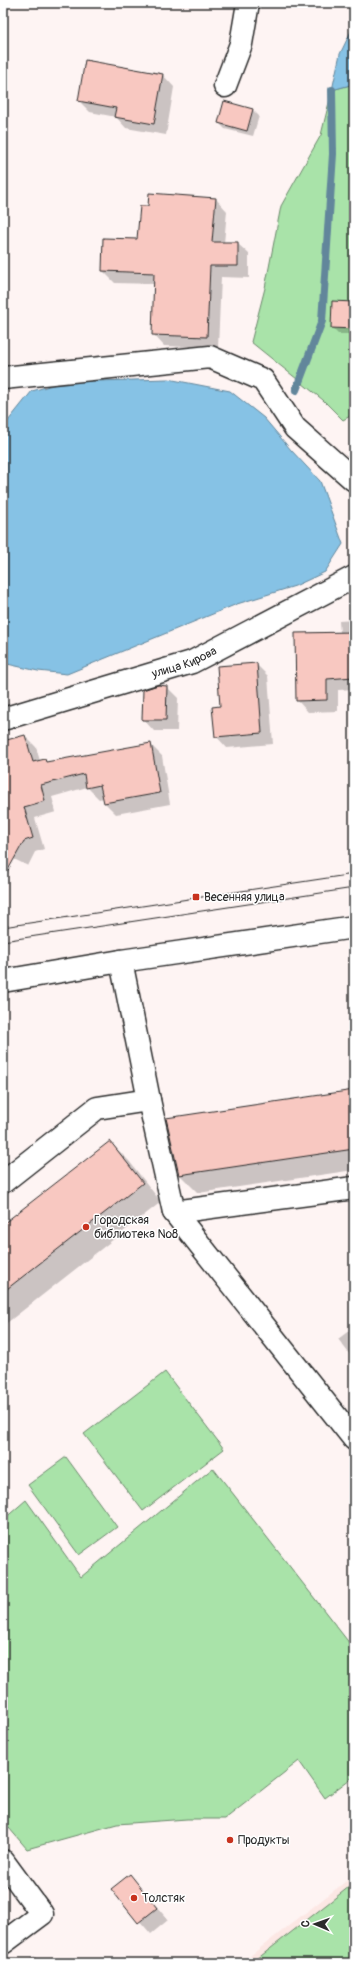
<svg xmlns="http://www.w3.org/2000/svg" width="357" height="1966" viewBox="0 0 357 1966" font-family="Pangolin,sans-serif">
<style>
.built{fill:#fce7e4}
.green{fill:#a9e3a9;stroke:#6a876a}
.water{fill:#86c2e5;stroke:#62869b}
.shadow{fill:#0003}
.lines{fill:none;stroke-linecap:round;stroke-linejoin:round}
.stream{stroke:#62869b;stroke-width:8}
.building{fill:#f8c8c1;stroke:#2b2b2b}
.minor-casing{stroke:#2b2b2b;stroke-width:25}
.major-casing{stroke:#2b2b2b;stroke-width:25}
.minor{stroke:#fff;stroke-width:22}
.major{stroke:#fff;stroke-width:22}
.tram{stroke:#2b2b2b;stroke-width:1}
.poi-dot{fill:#c8321e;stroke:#fff;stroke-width:1.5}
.labels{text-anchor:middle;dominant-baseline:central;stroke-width:3;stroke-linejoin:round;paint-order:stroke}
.street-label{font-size:12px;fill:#2b2b2b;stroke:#fff}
.poi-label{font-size:12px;fill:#2b2b2b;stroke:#fff;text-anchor:start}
</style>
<rect width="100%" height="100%" fill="#fef4f3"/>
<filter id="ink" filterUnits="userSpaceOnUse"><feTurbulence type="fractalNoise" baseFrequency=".025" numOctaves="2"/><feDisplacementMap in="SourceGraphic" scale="8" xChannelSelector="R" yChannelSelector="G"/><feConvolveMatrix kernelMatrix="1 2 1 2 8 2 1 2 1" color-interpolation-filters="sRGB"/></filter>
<g filter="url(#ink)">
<path class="built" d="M354 1875V1963H241Z"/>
<path class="green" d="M354 84V414L343 420 323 400 251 342 265 288 281 206 321 135 332 90Z
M165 1372 224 1449 143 1511 84 1434Z
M66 1457 117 1527 79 1555 28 1485Z
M213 1468 354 1649V1776L325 1798 299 1761 225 1819H187L117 1824 27 1849 3 1821V1520L26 1500 81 1577Z
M354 1883V1963H252Z"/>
<path class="water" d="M354 25V84L332 90 340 54Z
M168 379 230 391 264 418 291 450 320 481 343 544 325 572 295 586 237 604 67 674 38 671 3 663 4 426 32 391 63 382Z"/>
<path class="shadow" d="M163 75 174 87 166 135 126 128 116 117 90 112 79 101Z
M253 110 259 116 253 136 225 129 219 123Z
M216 199 227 211 224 243H237L249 254V278L221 277 218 348 164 346 153 334 155 284 115 283 103 271 104 239 138 240Z
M354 303V334H338L332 328Z
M354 620V689L338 690V711L308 712 297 700 340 634 339 621Z
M256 664 268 676 273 744 227 748 216 736 221 707Z
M167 687 178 698 177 731H154L143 719Z
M25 736 36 747 40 761 45 760 48 763 150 744 162 756 170 804 116 814 105 803 104 798 99 799 87 787 52 797 56 812 35 818 44 849 35 852 28 866 14 859 3 847V788L15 785 3 742Z
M354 1091V1170L198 1193 179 1174Z
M110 1142 129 1161 161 1202 3 1326V1226Z
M354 1327V1360L338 1339Z
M130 1875 168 1920 151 1934 112 1889Z
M34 1956 41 1963H26Z"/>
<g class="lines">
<path class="stream" d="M296 390 322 321 333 154 332 90"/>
</g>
<path class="building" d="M85 60 163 74 154 124 114 117 116 108 78 101Z
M224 101 253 109 247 131 218 123Z
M149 193 216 198 212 242H238V266H210L207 337 152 335 154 273 102 271 103 238 137 239 140 206H148Z
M332 301 354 302V329L331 328Z
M354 632V677L327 679V700L296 701 295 633Z
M257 663 262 733 215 737 212 707 220 706 217 666Z
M158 685 167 686 166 720H142L143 690Z
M25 735 33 762 45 759 46 762 151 743 160 793 104 803 100 785 86 788 84 774 41 785 45 801 24 807 33 838 24 841 3 879V755H5L3 741Z
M354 1090V1149L179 1175 166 1118Z
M110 1141 143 1183 3 1292V1224Z
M130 1874 157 1908 138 1923 111 1889Z"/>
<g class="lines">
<defs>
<g id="minor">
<path d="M225 86 241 44 248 3"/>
<path d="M3 378 210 357 263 380 295 428 354 480"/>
<path id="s1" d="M3 719 192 662 354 577"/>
<path d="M121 961 149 1100 174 1212 354 1439"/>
<path d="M3 1182 97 1108 149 1100"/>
<path d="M174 1212 354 1188"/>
<path d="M3 1861 42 1914 3 1943"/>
</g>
<path id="major" d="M3 981 121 961 354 927"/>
</defs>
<use href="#minor" class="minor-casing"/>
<use href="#major" class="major-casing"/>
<use href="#minor" class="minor"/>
<use href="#major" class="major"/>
<path class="tram" d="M3 927 354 874
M3 941 354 888"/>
</g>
</g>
<g class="poi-dot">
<rect x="192" y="893" width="8" height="8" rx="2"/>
<circle cx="86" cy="1227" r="4"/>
<circle cx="230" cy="1840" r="4"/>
<circle cx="134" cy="1898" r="4"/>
</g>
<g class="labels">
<g class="street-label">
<text stroke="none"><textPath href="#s1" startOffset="190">улица Кирова</textPath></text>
</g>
<g class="poi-label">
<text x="204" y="897">Весенняя улица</text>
<text x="94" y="1220">Городская<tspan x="94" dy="14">библиотека №8</tspan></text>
<text x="238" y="1840">Продукты</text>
<text x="142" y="1898">Толстяк</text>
</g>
</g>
<rect width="357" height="1966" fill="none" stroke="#fff" stroke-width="16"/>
<rect x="8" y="8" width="341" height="1950" fill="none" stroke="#2b2b2b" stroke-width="1.5" filter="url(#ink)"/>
<g transform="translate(315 1924) rotate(272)" stroke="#ffffff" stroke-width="3" paint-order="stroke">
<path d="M0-3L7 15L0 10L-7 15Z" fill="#2b2b2b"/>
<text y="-6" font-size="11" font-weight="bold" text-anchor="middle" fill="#2b2b2b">С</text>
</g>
</svg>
